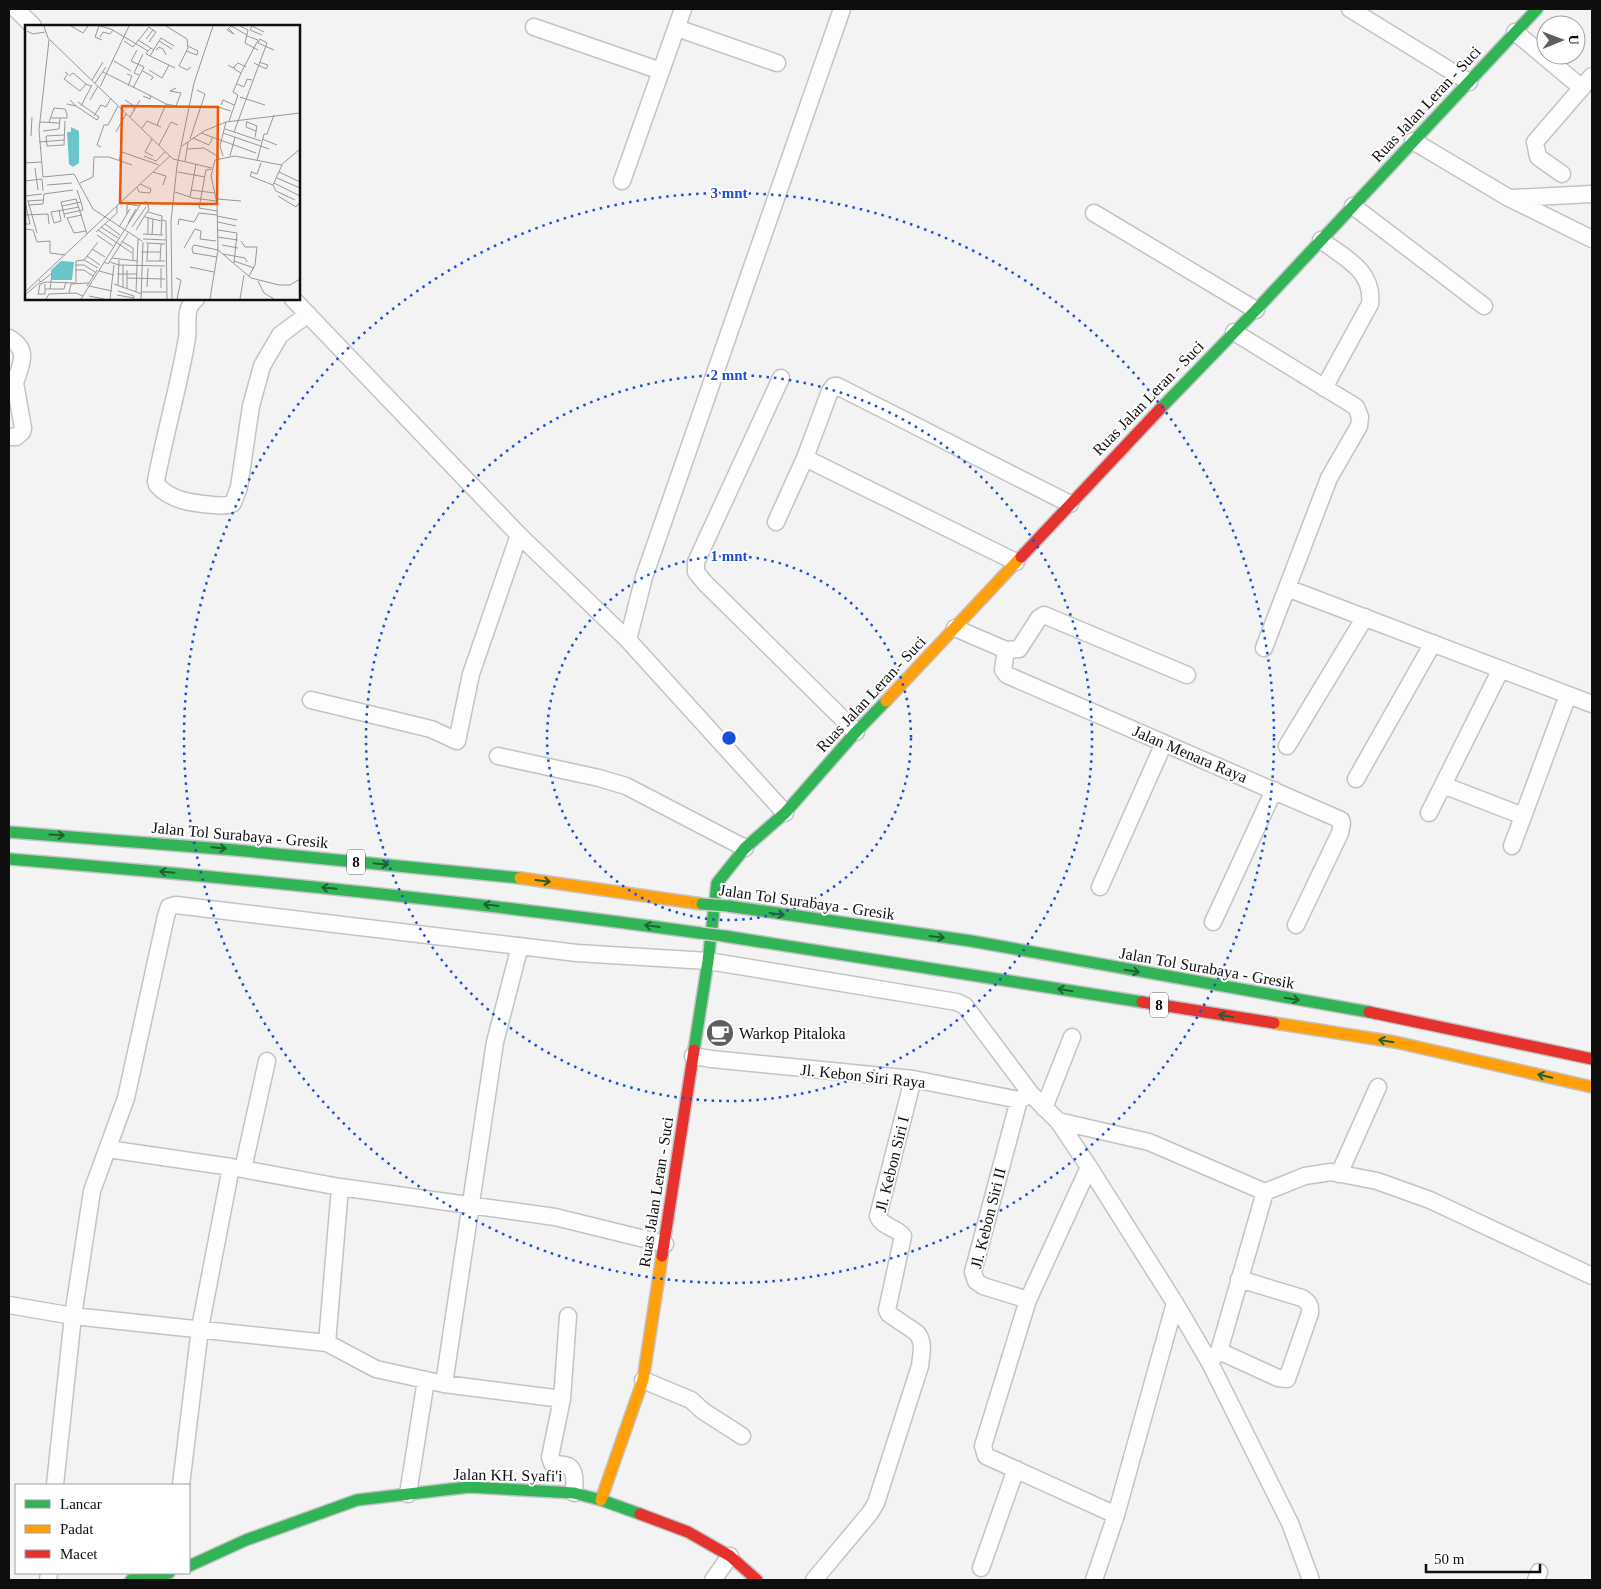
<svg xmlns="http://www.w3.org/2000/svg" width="1601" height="1589" viewBox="0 0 1601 1589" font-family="Georgia,serif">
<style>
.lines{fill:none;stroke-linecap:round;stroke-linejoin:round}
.street-casing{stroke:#c3c3c3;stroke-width:19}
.fast-casing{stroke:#c3c3c3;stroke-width:14}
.slow-casing{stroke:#c3c3c3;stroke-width:14}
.jam-casing{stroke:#c3c3c3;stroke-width:14}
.street{stroke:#fdfdfd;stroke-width:16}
.fast{stroke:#30b455;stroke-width:11}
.slow{stroke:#ff9f0a;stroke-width:11}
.jam{stroke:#e5322d;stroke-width:11}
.fast-bridge-casing{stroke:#d0d0d0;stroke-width:14;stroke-linecap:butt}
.fast-bridge{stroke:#30b455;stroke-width:11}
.oneway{stroke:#1f6132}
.ring{fill:none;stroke:#1d4ed8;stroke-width:2.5;stroke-dasharray:2.5 5}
.labels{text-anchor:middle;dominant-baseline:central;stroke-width:4;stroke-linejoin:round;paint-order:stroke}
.shield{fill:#fff;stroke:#565657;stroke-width:1}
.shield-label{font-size:15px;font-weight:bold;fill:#0e0e0f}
.street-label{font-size:16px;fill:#0e0e0f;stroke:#fff}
.poi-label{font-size:16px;fill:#0e0e0f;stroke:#fff;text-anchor:start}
.inset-road{fill:none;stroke:#979798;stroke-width:1}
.view{fill:#e8590c;fill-opacity:0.15;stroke:#e8590c;stroke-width:2.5}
.inset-edge{fill:none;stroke:#0e0e0f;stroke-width:2.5}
.centre{fill:#1d4ed8;stroke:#fff;stroke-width:2.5}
.ring-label{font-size:15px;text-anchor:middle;font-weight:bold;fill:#1d4ed8;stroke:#fff;stroke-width:4;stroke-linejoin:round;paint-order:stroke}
</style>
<rect width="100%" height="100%" fill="#f3f3f3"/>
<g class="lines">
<defs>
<path id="street" d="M16 9 33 26
M1350 9 1469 82
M534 27 661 71
M677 28 777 63
M1515 32 1582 88
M1413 141 1509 198 1592 239
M1562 174 1538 157 1535 142 1592 76
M622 181 683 9
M1512 198 1592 194
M1353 206 1484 306
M1094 213 1256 310
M1321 240C1344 258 1374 270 1370 304L1324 388
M196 299C183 308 189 325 187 338 179 386 165 433 156 481L157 485C171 501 192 503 213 505 219 505 227 507 233 503L239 487 251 406 262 366 280 335 308 314
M293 299 519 535 628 640 785 813
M1234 332 1356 407 1360 417 1359 426 1329 478 1264 648
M9 338C30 350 21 364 15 383L9 379
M781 378 696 562V572L705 583 856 732
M9 437H16L22 432 23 428 15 383
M805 458 1016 562
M776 522 805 458 830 391 834 386H837L1070 504
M1287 588 1592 704
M955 628 1006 650 1003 670 1007 675 1341 820 1342 823 1340 833 1296 925
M628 640 644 577 842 9
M1006 650 1019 649 1039 618 1044 615 1187 675
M311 700 431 729 457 741 471 674 519 535
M1287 746 1365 617
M498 756 599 778 626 786 745 848
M1356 779 1433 643
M1443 785 1523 816
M1429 813 1501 669
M1512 846 1568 695
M1100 887 1164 743
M1213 922 1274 790
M693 1056 711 1059 913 1079 1019 1100 1031 1094
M1019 1100 973 1272 976 1281 983 1286 1028 1300
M1044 1108 1072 1037
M1058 1121 1149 1142 1265 1192 1305 1176 1331 1172 1377 1181 1430 1200 1592 1276
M108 1149 231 1167 340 1187 555 1217 665 1244
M1089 1167 1028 1300 983 1446 986 1456 1116 1515
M243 1169 267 1061
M1339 1174 1378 1087
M9 1305 73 1316 327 1343 376 1369 444 1384 562 1399 550 1457 552 1463C557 1465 563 1464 568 1466 577 1471 574 1485 574 1493
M327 1343 340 1187
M1219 1351 1278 1378 1287 1379 1310 1313C1311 1305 1308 1302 1302 1298L1239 1279
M1213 1358 1219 1351 1265 1192
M643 1380 691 1400 703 1411 742 1436
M444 1384 495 1042 520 946
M562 1399 568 1316
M55 1485 73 1316 92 1191 126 1098 166 916 169 907 176 905 577 953 708 961 957 1002 965 1006 1031 1094 1058 1121 1089 1167 1175 1303 1210 1363 1290 1523 1311 1580
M181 1485 200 1328 231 1167
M408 1494 426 1380
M981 1568 1016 1469
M48 1580 49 1573
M713 1580 730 1556
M814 1580 870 1513 876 1503 920 1366C921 1355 925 1343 917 1333L889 1314 887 1310 903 1236C896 1227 882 1227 878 1216L913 1079
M1094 1580 1116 1515 1175 1303
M1536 1580 1539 1572"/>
<path id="fast" d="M1160 409 1256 310 1537 9
M9 832 235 850 520 878
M9 859C240 878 470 901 700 933
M728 906 971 941 1369 1012
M724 936 1142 1002
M694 1050 708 961 717 883 745 848 785 813 856 732 886 701
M189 1566 246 1540 357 1500 469 1487 574 1493 601 1500 640 1514
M131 1580 169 1573"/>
<path id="slow" d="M886 701 1021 557
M520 878 702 904
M1274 1023 1395 1042 1592 1087
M601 1500 643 1380 662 1256"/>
<path id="jam" d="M1021 557 1160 409
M1142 1002 1274 1023
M1369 1012 1592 1059
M662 1256 694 1050
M640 1514 688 1532 730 1556 757 1580"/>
</defs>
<use href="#street" class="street-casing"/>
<use href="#fast" class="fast-casing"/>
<use href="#slow" class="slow-casing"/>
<use href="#jam" class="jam-casing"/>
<use href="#street" class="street"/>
<use href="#fast" class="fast"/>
<use href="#slow" class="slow"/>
<use href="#jam" class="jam"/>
<defs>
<path id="fast-bridge" d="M702 904 728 906
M700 933 724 936"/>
</defs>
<use href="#fast-bridge" class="fast-bridge-casing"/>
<use href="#fast-bridge" class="fast-bridge"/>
</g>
<defs><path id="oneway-shaft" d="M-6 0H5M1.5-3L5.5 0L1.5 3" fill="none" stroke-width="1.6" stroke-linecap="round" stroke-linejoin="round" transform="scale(1.25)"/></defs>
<g class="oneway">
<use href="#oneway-shaft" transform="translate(57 835) rotate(3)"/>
<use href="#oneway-shaft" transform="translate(219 848) rotate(5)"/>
<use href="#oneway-shaft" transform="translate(381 864) rotate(6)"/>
<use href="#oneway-shaft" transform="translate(167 872) rotate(-175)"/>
<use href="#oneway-shaft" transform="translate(543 881) rotate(7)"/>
<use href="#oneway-shaft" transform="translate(329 888) rotate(-174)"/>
<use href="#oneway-shaft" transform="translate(491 905) rotate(-173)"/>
<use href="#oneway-shaft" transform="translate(777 914) rotate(8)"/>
<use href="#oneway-shaft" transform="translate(652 926) rotate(-172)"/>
<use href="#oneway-shaft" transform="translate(937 937) rotate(7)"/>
<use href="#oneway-shaft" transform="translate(1132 971) rotate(10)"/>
<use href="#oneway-shaft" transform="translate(1065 990) rotate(-171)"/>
<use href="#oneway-shaft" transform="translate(1292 999) rotate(10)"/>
<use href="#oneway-shaft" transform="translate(1226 1016) rotate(-171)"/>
<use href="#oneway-shaft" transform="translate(1386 1041) rotate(-171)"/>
<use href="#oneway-shaft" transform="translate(1545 1076) rotate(-167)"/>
</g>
<g class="ring">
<circle cx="729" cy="738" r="182"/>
<circle cx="729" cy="738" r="363"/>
<circle cx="729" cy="738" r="545"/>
</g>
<defs>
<symbol id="cafe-disc" viewBox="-11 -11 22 22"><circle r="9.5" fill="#5e5e5f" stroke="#fff"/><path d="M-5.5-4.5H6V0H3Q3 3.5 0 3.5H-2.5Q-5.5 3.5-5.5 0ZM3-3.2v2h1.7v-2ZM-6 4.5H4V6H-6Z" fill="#fff"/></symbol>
</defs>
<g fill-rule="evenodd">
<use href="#cafe-disc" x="704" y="1017" width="32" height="32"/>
</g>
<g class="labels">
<g class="shield">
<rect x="347" y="849.5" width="18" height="25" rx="4"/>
<rect x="1150" y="992.5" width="18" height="25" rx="4"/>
</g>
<g class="shield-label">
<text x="356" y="862">8</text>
<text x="1159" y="1005">8</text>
</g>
<g class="street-label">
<text transform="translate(1426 104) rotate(-47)">Ruas Jalan Leran - Suci</text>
<text transform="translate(1148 398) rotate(-46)">Ruas Jalan Leran - Suci</text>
<text transform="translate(871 694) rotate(-47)">Ruas Jalan Leran - Suci</text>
<text transform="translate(1190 754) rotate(23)">Jalan Menara Raya</text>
<text transform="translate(240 835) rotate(5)">Jalan Tol Surabaya - Gresik</text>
<text transform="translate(807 902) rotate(8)">Jalan Tol Surabaya - Gresik</text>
<text transform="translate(1207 968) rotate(10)">Jalan Tol Surabaya - Gresik</text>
<text transform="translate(863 1076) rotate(6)">Jl. Kebon Siri Raya</text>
<text transform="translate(892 1164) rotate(-76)">Jl. Kebon Siri I</text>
<text transform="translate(656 1192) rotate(-81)">Ruas Jalan Leran - Suci</text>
<text transform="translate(988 1218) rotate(-76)">Jl. Kebon Siri II</text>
<text transform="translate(508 1475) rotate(1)">Jalan KH. Syafi'i</text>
</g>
<g class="poi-label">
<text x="739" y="1033">Warkop Pitaloka</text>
</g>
</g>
<g transform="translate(25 25)">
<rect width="275" height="275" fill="#f3f3f3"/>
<path d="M46 102 54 106V138L48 142 44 139 42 107H46ZM36 236 49 237 47 255H27L26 245Z" fill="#68c5ca"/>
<path class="inset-road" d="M19 1 23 13 148 134 187 143M46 1 58 8 63 1M74 1 70 12 77 15M75 1 86 4 123 26 126 23M141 1 162 14 163 23 154 41 162 45 166 42M206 1 222 10M215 1 223 5 220 18 233 25M203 3 209 9 202 5 206 1M2 6 8 9 20 7M237 10 225 5 227 1 239 7M75 12 78 7 85 9 88 5M121 14 128 5 131 7 124 17M113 15 129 25M99 16 108 22 124 2 128 5M233 18 249 25M147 24 134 16 136 13 149 21M131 25 134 22 138 24 141 30M123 26 121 29 150 43M161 26 172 30 173 26 163 21M125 31 134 16M89 36 106 46M229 38 241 44 243 40 234 37M203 40 208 43 213 38 221 42M124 45 137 53 144 40M118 46 128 52 126 55M40 47 43 49 39 54 55 66 61 59 66 61M78 47 126 71 125 74 118 71M216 48 233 15 222 11M102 49 107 51 103 61M114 50 109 48 118 29M44 51 48 48 61 59M67 55 78 37M70 58 81 42M212 59 219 62 222 54 227 55M75 62 104 1M108 63 119 42 106 36 112 25M126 71 141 79M215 72 240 80M65 75 73 61M100 75 109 81V86M42 79 51 81 45 75M196 80 198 75 209 80M51 81 72 95 74 92 53 77M56 81 67 60M190 81 206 86M69 91 76 80 81 82 86 73M105 92 115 75M26 93H42V89M204 96 213 70 208 67 216 48 209 44 210 42M222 96 221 102 231 106M15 97 34 98M24 97 29 83 40 84 42 89M222 97 232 101 230 112M79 100H83L93 81M132 100 141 79 151 81 156 68 145 66 151 63M117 103 122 96 136 102M200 104 236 116M18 106 34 104 35 93M91 107 101 89M209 107 242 18 235 14 233 18M176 108 231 128M198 108 244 124M39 110 21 111 22 121 39 120 40 96M6 111 7 92M168 113 184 120 188 112M127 114 120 127 128 131M165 114 180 69 172 65M237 114 252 120M14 117 39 115M134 120 146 97 153 100M157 121 179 106 201 97 275 88M76 122 72 120 79 100M162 124 179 123 194 132M119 131 131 136 140 127M198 131 195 121 201 97M205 131 210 112M94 135 97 127 134 140M232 136 239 109H242L249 90M160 137 163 117M0 138 16 137M10 143 13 165M186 144 181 145 174 183 192 186M227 146 225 151 248 160 251 166 270 175M128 147 141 151 138 160M153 147 180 152M226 147 232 149 236 138M254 147 275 157M18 152 14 105 24 15M18 152 49 149 68 184 117 216M252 153 275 163M0 156 17 154 18 166M55 158 68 152 69 132H84L107 140M249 158 275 171M22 160 47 158M248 160 257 140M112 162 114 167 125 168 126 164 115 159M166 165 190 168M150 167 168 173 191 176M19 169 48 165M0 171 17 169M253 171 271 182 275 177M165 172 171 139M192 174 216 176M2 176 18 175M3 176 12 208M3 180 18 179 19 169M37 181 56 177 52 165M34 185 36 196 29 198 26 187 38 185M38 185 54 182M123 187 137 191 136 210M39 189 58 185 56 177M102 189V179L114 181M0 190 23 189 24 199M192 191 212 195M120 192 136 196M40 193 36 177 51 174 62 209M42 193 49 208 61 206M42 193 57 190M137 195 141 196 142 274M193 197 211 201M103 198 111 184M0 199H5L0 176M80 199 95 210M153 200 154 194 169 197 174 188 192 190M76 202 93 213M94 202 105 184M107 202 121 182M0 204 8 205 12 217 25 216V228L40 230M73 205 107 228M111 205 124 184 122 177H119M193 205 212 208 209 238M71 207 92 188V181M118 209 138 210M123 209V193M72 210 88 221M127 210 128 194M192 212 213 215M118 214 141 215M216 216 220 222H232L230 240 224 251M98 217 108 223V236M121 218 140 219M197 220 213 223M159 223 170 204 176 206 175 214 191 216M67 224 80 232M193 225 226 253 254 260H265L275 254M116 227H136M198 229 220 233 222 237M62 231 75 240M192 232 168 228 167 223 169 220 193 225M87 233 112 236M59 235 73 243M122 235 123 219M121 236H140M135 236 136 219M209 236 229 243M79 237 83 239 103 208M85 237 94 240 140 241M50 240H59L70 247M165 242 189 247M50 245H59L68 251M102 245V263M74 246 89 250M92 249H112M102 253 140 254M151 253 156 255 152 274M13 254 16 257 27 248 25 264M233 256 239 268 249 274M51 258V236L59 235 73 217M89 259 117 269M93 260 94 235M62 261 72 245M64 261 87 266M98 262V240M122 262 123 243M136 263V243M20 264H39L41 257M93 266 109 271 108 274M0 267 145 131M111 267 113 214M117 267H141M44 268 46 259 63 258M14 269H20V259M0 270 15 257M13 270 15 259 21 257 50 258M92 270 109 273M64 271 79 274M21 274 24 269 51 268 58 271M56 274 117 177M85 274 89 240M116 274 118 217M147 274 146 196 152 141 169 58 188 1M185 274 193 225 192 178 186 151 190 135 210 131 256 140 275 124M215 274 219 250"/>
<path class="view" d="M97 81 193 82 192 179 95 178Z"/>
<rect width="275" height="275" class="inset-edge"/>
</g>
<circle cx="729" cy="738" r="8" class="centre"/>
<g class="ring-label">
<text x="729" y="198">3 mnt</text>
<text x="729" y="380">2 mnt</text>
<text x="729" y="561">1 mnt</text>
</g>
<rect width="1601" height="1589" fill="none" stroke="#0e0e0f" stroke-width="20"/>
<rect x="15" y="1484" width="175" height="90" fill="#ffffff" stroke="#9f9f9f"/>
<rect x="25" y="1500" width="25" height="8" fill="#30b455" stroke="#9f9f9f"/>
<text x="60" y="1509" font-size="15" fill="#0e0e0f">Lancar</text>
<rect x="25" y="1525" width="25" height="8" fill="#ff9f0a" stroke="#9f9f9f"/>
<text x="60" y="1534" font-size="15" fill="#0e0e0f">Padat</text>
<rect x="25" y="1550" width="25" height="8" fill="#e5322d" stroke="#9f9f9f"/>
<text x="60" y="1559" font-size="15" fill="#0e0e0f">Macet</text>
<g transform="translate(1561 40) rotate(89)"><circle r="24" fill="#ffffff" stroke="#9f9f9f"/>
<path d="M0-4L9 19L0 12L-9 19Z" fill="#5e5e5f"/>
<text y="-8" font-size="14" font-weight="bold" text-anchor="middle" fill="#0e0e0f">U</text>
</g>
<path d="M1426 1564v8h114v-8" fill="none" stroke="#0e0e0f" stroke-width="2.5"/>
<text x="1434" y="1564" font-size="15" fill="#0e0e0f" stroke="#ffffff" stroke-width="4" paint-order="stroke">50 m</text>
</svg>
